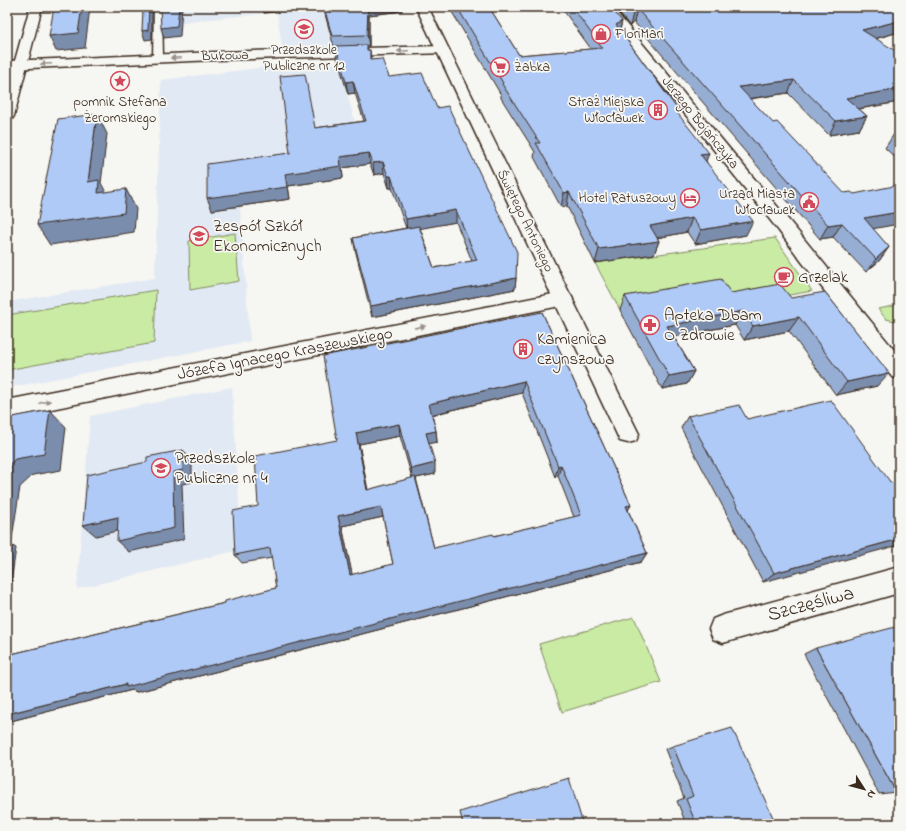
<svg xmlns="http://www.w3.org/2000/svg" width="906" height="831" viewBox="0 0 906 831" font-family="'Indie Flower',sans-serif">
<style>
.built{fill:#e1e9f4}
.green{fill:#c9eba4;stroke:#828a61}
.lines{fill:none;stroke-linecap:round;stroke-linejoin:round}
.service-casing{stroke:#3b2a1e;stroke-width:3}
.minor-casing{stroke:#3b2a1e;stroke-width:3}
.tertiary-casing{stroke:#3b2a1e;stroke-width:3}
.service{fill:#f6f6f2;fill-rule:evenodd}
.minor{fill:#f6f6f2;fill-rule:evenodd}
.tertiary{fill:#f6f6f2;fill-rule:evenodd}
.wall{fill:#96aed4;stroke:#3b2a1e;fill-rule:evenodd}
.shaded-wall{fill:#7a8dad;stroke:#3b2a1e}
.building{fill:#afcaf7;stroke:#3b2a1e;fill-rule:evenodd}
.oneway{fill:#989088}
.labels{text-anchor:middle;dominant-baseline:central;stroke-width:3.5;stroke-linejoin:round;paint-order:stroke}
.far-poi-label{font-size:14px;fill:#3b2a1e;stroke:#f6f6f2;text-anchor:end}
.far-street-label{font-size:14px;fill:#3b2a1e;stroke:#f6f6f2}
.poi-label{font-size:17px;fill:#3b2a1e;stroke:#f6f6f2;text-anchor:start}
.street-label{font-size:17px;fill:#3b2a1e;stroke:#f6f6f2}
.near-street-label{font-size:20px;fill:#3b2a1e;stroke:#f6f6f2}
</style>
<rect width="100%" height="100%" fill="#f6f6f2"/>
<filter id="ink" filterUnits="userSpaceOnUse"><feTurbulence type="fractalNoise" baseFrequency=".025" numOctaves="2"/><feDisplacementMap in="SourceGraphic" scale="8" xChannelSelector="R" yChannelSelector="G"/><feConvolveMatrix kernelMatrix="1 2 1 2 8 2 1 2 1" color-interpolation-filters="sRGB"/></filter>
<g filter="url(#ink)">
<path class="built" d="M182 7H323L334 45 282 47 277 12 181 22Z
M339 63 358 134 336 157 340 179 239 194 250 341 7 388V302L155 278 161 80 268 67Z
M232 387 240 520 235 551 77 589 90 416Z"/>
<path class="green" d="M235 233 239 281 190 290 189 241Z
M775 238 812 291 723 307 714 293 620 310 595 263Z
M156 290 154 343 7 370V315Z
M899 305V322L886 319 878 309Z
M634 617 661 682 562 712 539 644Z"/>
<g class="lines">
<defs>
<path id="service" d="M154 7H162L163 58 158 61 153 58Z"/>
<path id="minor" d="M599 7H612L791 223 899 356V379L892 377 802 262 779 231Z
M442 46 447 47 449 50 447 53 216 60 7 69V61L216 52Z
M563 292 570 294 573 299 570 304 7 418V400Z
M899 567V593L723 643 713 639 709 629 713 619 723 615Z"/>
<path id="tertiary" d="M30 7H42L14 116 12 119 7 120V89Z
M416 7H428L639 434 636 441 628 443 620 441Z"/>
</defs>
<use href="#service" class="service-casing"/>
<use href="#minor" class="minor-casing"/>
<use href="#tertiary" class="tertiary-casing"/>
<use href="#service" class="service"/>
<use href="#minor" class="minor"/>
<use href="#tertiary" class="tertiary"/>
</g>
<path class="wall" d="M262 7H402V11L369 15V46H367L368 50H370L371 60 389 77 437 108 516 278 515 289 372 317 355 249 353 238 406 228 392 188H389L384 173 374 175 370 164 342 168 343 178 288 186 290 199 212 210 290 153 315 128 364 121 355 93 348 94 337 58 336 47H334L323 7 264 13ZM456 222 472 261 434 268 420 228Z
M449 7H489L519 55 591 49 561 7H610L622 21 620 30 678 110 677 113 706 161 746 235 695 244 687 232 657 238 659 241 654 254 595 263 567 206 561 207 534 157 535 152 501 98V95Z
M614 7H899V32L875 39 899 102 859 109 867 116 859 130 829 135 788 93 750 99 873 229 889 247 879 261 866 272 833 237 820 239 634 22 630 26Z
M899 133V161L885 148 894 134Z
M731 293 791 298 877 386 836 395 789 331 744 340 735 325 674 337 694 371 687 384 662 389 620 310 625 296Z
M542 312 631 505 628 510 647 553 641 562 137 692 132 690 7 722V655L225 603 276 588 272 558 242 563 235 555 258 506 337 440ZM522 393 555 477 558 476 574 517 494 536 434 548 416 478 435 474 429 443 437 442 436 431 432 415ZM400 436 412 478 368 490 359 444ZM383 517 393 564 352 575 342 526Z
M688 416 747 419 891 483 763 582 681 428Z
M816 648 896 792 879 794 804 654Z
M673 746 776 824H686L677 801 684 798 665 749Z"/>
<path class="shaded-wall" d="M7 7H10L7 18Z
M82 7H90L85 48 56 51 49 36Z
M149 7H152V39L145 40 142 31Z
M179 7H182L180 36 164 38 161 28Z
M262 7H323L264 13Z
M368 7H402V11L369 15V46L367 35Z
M637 9 634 22 630 26 633 13Z
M622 21 619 34 616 25Z
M899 21V32L855 44 862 30Z
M794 80 788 93 733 101 739 87Z
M353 81 355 93 348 94 346 82Z
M899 89V102L839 112 846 98Z
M97 114 107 134 101 183 110 200 108 213 88 182Z
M867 116 859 130 829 135 836 121Z
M369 153 370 164 342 168 343 178 288 186 290 199 212 210 207 198 340 157Z
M709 153 704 167 700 154Z
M383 162 384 173 374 175 373 163Z
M388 176H391L392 188H389Z
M126 189 136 209 134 232 50 245 37 225Z
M569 192 567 206 561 207 564 193Z
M456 210V222L407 231 406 219Z
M899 212V224L855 232 864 218Z
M692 218 687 232 646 240 650 226Z
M753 221 746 235 695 244 701 230Z
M842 223 833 237 820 239 828 225Z
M659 241 654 254 595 263 599 249Z
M889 247 879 261 866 272 876 259Z
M516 278 515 289 372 317 371 306Z
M743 311 735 325 661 339 667 326Z
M799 317 789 331 744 340 753 326Z
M694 371 687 384 662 389 669 376Z
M889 373 877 386 836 395 847 382Z
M524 381 522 393 430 415 429 404Z
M50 410 66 427 61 470 33 475 20 487 11 545 16 548 10 590 7 591V467Z
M399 424 400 436 359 444 369 500 367 490 356 433Z
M436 431 437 442 427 444 426 433Z
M183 450 192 462V482L182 484 184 539 129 552 117 541 173 472Z
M435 463V474L412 479 411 469Z
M561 465 558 476 555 477 558 466Z
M631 505 626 514V506Z
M381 507 383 517 342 526 354 583 350 575 338 516Z
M118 517 129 528 96 536 83 525Z
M899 539V545L763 582 774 573Z
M647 553 641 562 137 692 132 690 7 722V714Z"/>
<path class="building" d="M54 7H82L78 33 49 36Z
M143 7H149L148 30 142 31Z
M160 7H179L177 26 161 28Z
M324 7H368L367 35 332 36Z
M457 7H489L519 55 602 48 572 7H610L622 21 616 25 678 110H675L709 153 700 154 753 221 701 230 692 218 650 226 659 241 599 249 569 192 564 193 536 143H540L502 84 503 83Z
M628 7H892L899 10V21L862 30 899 53V89L846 98 867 116 836 121 794 80 739 87 773 123 777 122 844 193 851 192 854 194 899 185V212L864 218 889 247 876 259 842 223 828 225 637 9 633 13Z
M367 45V50H370V60L382 59 389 77 422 73 437 108 448 106 517 252 516 278 371 306 353 238 419 226 434 268 477 260 456 210 406 219 391 176H388L383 162 373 163 369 153 340 157 341 166 285 174 287 187 207 198V164L290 153 280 76 305 74 315 128 366 121 353 81 346 82 336 46Z
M97 114 88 182 99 180 98 193 126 189 124 213 37 225 58 119Z
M899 133V139L894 134Z
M721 279 731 293 780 284 791 298 825 292 889 373 847 382 799 317 753 326 743 311 667 326 694 371 669 376 625 296Z
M542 312 631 505 626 506 647 553 126 687V684L7 714V655L225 603V601L276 588 270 548 235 555 233 511 258 506 255 456 337 440 323 356ZM524 381 558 466 561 465 581 515 494 536 493 534 434 548 415 477 367 490 356 433 399 424 411 469 435 463 426 433 436 431 429 404ZM381 507 393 564 350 575 338 516Z
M831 400 891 483 899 481V539L774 573 688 416 739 405 747 419Z
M50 410 44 454 15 459 7 467V418Z
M183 450V470L173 472 174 528 117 541 118 517 83 525 87 475 147 462V457Z
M899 626V791L896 792 816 648Z
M732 728 776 824H696L686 799 693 796 673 746Z
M569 778 583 824H463L460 812Z"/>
<defs><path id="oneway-solid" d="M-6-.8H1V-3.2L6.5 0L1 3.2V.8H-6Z"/></defs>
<g class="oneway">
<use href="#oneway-solid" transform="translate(403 51) rotate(178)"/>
<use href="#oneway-solid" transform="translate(176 58) rotate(177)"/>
<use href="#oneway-solid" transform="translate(46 64) rotate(177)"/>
<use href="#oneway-solid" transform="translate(420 327) rotate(-11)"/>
<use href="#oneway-solid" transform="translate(45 402) rotate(-11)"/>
</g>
</g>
<defs>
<symbol id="school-ring" viewBox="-11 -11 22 22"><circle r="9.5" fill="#f6f6f2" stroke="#d1495b" stroke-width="1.5"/><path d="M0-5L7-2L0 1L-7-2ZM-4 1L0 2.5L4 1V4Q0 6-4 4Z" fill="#d1495b"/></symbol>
<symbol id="shop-ring" viewBox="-11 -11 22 22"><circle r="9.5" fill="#f6f6f2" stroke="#d1495b" stroke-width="1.5"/><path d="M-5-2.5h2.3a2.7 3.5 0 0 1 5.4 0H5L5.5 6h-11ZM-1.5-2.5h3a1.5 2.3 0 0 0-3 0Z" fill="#d1495b"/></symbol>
<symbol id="supermarket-ring" viewBox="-11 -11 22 22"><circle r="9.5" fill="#f6f6f2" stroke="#d1495b" stroke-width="1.5"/><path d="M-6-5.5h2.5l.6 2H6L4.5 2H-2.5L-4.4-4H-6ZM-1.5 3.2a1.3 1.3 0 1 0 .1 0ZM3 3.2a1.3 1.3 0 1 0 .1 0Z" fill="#d1495b"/></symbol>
<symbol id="sight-ring" viewBox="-11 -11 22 22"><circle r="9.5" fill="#f6f6f2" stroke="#d1495b" stroke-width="1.5"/><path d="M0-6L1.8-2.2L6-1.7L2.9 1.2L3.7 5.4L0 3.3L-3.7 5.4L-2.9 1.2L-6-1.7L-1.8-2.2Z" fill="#d1495b"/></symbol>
<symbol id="building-ring" viewBox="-11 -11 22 22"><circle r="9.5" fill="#f6f6f2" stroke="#d1495b" stroke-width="1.5"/><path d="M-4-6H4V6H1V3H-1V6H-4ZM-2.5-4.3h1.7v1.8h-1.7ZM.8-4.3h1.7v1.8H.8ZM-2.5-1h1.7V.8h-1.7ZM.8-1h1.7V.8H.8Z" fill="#d1495b"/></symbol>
<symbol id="hotel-ring" viewBox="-11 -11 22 22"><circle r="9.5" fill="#f6f6f2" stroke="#d1495b" stroke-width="1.5"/><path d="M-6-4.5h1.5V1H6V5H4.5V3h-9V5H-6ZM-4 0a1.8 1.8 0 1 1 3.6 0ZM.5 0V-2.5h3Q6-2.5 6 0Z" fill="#d1495b"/></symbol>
<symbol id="civic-ring" viewBox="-11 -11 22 22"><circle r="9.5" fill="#f6f6f2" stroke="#d1495b" stroke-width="1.5"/><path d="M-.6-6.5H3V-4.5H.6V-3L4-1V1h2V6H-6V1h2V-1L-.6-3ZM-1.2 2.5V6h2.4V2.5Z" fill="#d1495b"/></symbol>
<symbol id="cafe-ring" viewBox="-11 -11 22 22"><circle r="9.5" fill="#f6f6f2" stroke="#d1495b" stroke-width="1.5"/><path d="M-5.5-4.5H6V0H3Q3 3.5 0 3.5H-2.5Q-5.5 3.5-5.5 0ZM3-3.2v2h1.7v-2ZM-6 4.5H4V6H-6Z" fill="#d1495b"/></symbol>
<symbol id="pharmacy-ring" viewBox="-11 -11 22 22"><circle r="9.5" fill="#f6f6f2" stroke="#d1495b" stroke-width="1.5"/><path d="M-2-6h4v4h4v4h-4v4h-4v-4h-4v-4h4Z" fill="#d1495b"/></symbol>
</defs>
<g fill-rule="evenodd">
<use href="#school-ring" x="293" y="18" width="22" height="22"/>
<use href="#shop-ring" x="590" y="23" width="22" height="22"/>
<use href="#supermarket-ring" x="489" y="56" width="22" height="22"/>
<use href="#sight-ring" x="109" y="70" width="22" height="22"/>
<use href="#building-ring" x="647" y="99" width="22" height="22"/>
<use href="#hotel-ring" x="679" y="187" width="22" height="22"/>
<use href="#civic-ring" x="798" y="191" width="22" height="22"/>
<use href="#school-ring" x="188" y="225" width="22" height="22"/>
<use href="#cafe-ring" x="773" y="266" width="22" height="22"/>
<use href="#pharmacy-ring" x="639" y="314" width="22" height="22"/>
<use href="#building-ring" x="512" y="338" width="22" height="22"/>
<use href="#school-ring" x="150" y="457" width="22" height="22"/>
</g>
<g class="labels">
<g class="far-poi-label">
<text x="615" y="34" text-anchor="start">FloriMari</text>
<text x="304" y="50" text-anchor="middle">Przedszkole<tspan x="304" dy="16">Publiczne nr 12</tspan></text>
<text x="514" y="67" text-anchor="start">Żabka</text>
<text x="120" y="102" text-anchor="middle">pomnik Stefana<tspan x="120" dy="16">Żeromskiego</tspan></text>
<text x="644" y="102">Straż Miejska<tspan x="644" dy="16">Włocławek</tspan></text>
<text x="795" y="194">Urząd Miasta<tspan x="795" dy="16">Włocławek</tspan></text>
<text x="676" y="198">Hotel Ratuszowy</text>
</g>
<g class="far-street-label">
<text transform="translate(225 56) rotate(-2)">Bukowa</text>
<text transform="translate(700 123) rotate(51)">Jerzego Bojańczyka</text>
<text transform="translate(525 221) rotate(64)">Świętego Antoniego</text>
</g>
<g class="poi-label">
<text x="213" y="226">Zespół Szkół<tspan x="213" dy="20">Ekonomicznych</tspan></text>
<text x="798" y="277">Grzelak</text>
<text x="664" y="315">Apteka Dbam<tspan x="664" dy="20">O Zdrowie</tspan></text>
<text x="537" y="339">Kamienica<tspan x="537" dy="20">czynszowa</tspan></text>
<text x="175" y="458">Przedszkole<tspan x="175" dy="20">Publiczne nr 4</tspan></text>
</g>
<g class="street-label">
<text transform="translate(285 354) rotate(-11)">Józefa Ignacego Kraszewskiego</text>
</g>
<g class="near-street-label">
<text transform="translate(811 605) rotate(-15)">Szczęśliwa</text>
</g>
</g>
<rect width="906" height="831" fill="none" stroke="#f6f6f2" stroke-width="24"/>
<rect x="12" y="12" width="882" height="807" fill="none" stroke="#3b2a1e" stroke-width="1.5" filter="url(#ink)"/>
<g transform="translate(864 789) rotate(126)" stroke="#f6f6f2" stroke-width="3" paint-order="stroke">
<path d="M0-3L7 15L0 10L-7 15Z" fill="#3b2a1e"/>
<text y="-6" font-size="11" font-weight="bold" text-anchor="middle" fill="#3b2a1e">N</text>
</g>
</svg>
